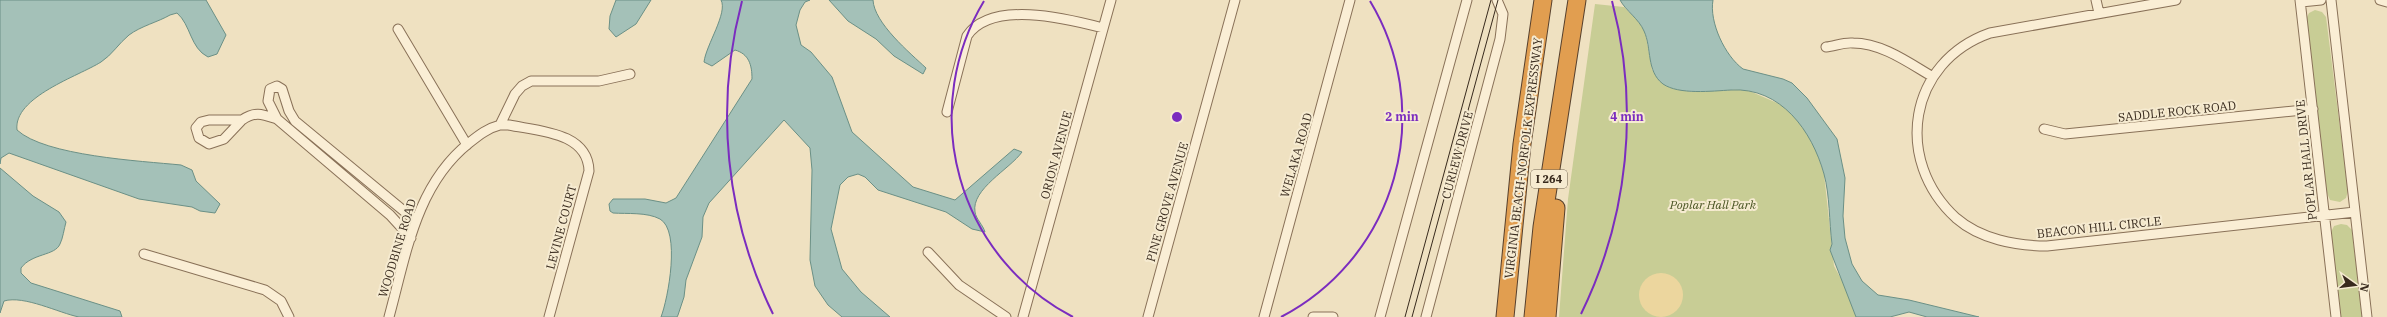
<svg xmlns="http://www.w3.org/2000/svg" width="2387" height="317" viewBox="0 0 2387 317" font-family="'IBM Plex Serif',serif">
<style>
.green{fill:#c8cd95}
.sand{fill:#ecd69e}
.water{fill:#a4c1b8;stroke:#6b9086}
.lines{fill:none;stroke-linecap:round;stroke-linejoin:round}
.minor-casing{stroke:#897158;stroke-width:11}
.motorway-casing{stroke:#57402d;stroke-width:19}
.minor{stroke:#faeed5;stroke-width:9}
.motorway{stroke:#e19e50;stroke-width:17}
.tram{stroke:#382a1d;stroke-width:1}
.ring{fill:none;stroke:#7b2cbf;stroke-width:2}
.labels{text-anchor:middle;dominant-baseline:central;stroke-width:4;stroke-linejoin:round;paint-order:stroke}
.shield{fill:#f6ebd1;stroke:#716453;stroke-width:1}
.shield-label{font-size:11px;font-weight:bold;fill:#382a1d}
.street-label{font-size:12px;fill:#382a1d;stroke:#f6ebd1}
.park-label{font-size:12px;font-style:italic;fill:#4a5523;stroke:#f6ebd1}
.centre{fill:#7b2cbf;stroke:#f6ebd1;stroke-width:2}
.ring-label{font-size:12px;text-anchor:middle;font-weight:bold;fill:#7b2cbf;stroke:#f6ebd1;stroke-width:4;stroke-linejoin:round;paint-order:stroke}
</style>
<rect width="100%" height="100%" fill="#efe1c1"/>
<path class="green" d="M1595 4 1624 7 1639 22 1645 31 1652 70 1690 92 1745 89 1782 105 1798 120 1813 142 1824 174 1834 266 1845 286 1857 317H1559L1568 199Z
M2315 10 2322 12 2326 17 2348 191 2346 198 2340 202 2330 200 2327 193 2306 19 2309 13Z
M2341 224 2347 225 2352 230 2362 317H2340L2331 232 2334 226Z"/>
<path class="sand" d="M1639 295a22 22 0 1 1 44 0a22 22 0 1 1-44 0Z"/>
<path class="water" d="M0 0H206L226 35 217 54 208 57C190 48 191 25 177 13L170 15C158 22 141 26 129 35 119 43 112 55 101 62 79 76 13 97 17 130 45 156 141 161 181 165L192 170 196 181 220 204 215 213 200 211 192 207 139 199 9 153 1 158 0 164Z
M616 0H651L636 24 616 37 609 29 610 16Z
M721 0H810L805 2 800 10 796 25 801 45 811 52 832 77 852 132 913 187 955 200 1014 149 1022 152C1010 169 971 189 975 212 976 219 983 225 985 232L972 229 946 212 878 190 865 177 858 174 848 177 840 185 831 229 842 269 861 292 890 317H842L828 305 815 286 810 260 812 170 810 148 784 120 709 203 703 217 702 237 686 280 684 297 678 315 677 317H661C668 299 681 231 660 219 647 212 627 214 613 213L610 211 609 204 613 199H645L666 203 676 198 752 79C752 65 749 54 735 50L712 66 704 62C706 45 728 13 721 0Z
M829 0H873C874 23 910 53 926 68L923 74 894 56 876 39 848 21Z
M1620 0H1713C1709 22 1725 56 1743 69L1783 79 1792 83 1807 98 1837 139 1845 178 1843 216 1845 238 1852 264 1862 281 1878 295 1909 300 1979 317H1927L1909 312 1890 317H1856L1830 250 1832 244C1829 221 1830 196 1824 174 1812 131 1781 87 1731 90 1712 91 1679 95 1663 84 1646 71 1652 48 1644 31 1639 19 1626 11 1620 0Z
M0 168 33 196 59 212 66 222C64 229 63 238 60 244 55 256 32 253 21 268V273L31 283 120 311 122 317C108 317 92 317 79 317 59 313 24 295 4 301L0 313Z"/>
<g class="lines">
<defs>
<path id="minor" d="M2096 0 2099 13
M2176 0 1990 33C1908 62 1893 160 1956 218 1980 239 2016 246 2047 246L2355 212
M2300 0 2336 317
M2331 0 2367 317
M2380 0 2387 2
M2301 2 2321 0
M398 29 467 145
M1826 47C1835 46 1844 42 1853 43 1882 43 1909 63 1933 77
M947 112 967 36C991 0 1065 18 1103 28
M209 120H242L224 139 209 144 199 138 196 128 201 122Z
M242 120C255 111 262 114 277 119
M500 125H509C538 131 588 132 589 171L549 317
M2044 129 2065 134 2313 109
M411 238 390 215 277 119 268 101 270 89 277 86 282 89 289 111 295 121 416 221
M928 252 959 285 1006 317
M144 254 265 290 281 301 289 317
M389 317C406 255 416 185 469 143 479 135 488 128 500 125L515 94 522 86 531 81H599L630 74
M1023 317 1111 0
M1148 317 1235 0
M1264 317 1350 0
M1313 317H1333
M1380 317 1467 0
M1426 317 1500 39 1503 14 1497 0"/>
<path id="motorway" d="M1505 317 1522 144 1543 0
M1533 317 1542 227 1577 0
M1547 317 1556 208"/>
</defs>
<use href="#minor" class="minor-casing"/>
<use href="#motorway" class="motorway-casing"/>
<use href="#minor" class="minor"/>
<use href="#motorway" class="motorway"/>
<path class="tram" d="M1405 317 1491 0
M1412 317 1498 0"/>
</g>
<g class="ring">
<path d="M1073 317A225 225 0 0 1 984 1M1370 1A225 225 0 0 1 1281 317"/>
<path d="M773 314A450 450 0 0 1 742 1M1612 1A450 450 0 0 1 1581 314"/>
</g>
<g class="labels">
<rect class="shield" x="1531" y="170" width="36" height="18" rx="3"/>
<g class="shield-label">
<text x="1549" y="179">I 264</text>
</g>
<g class="street-label">
<text transform="translate(2177 111) rotate(-6)">SADDLE ROCK ROAD</text>
<text transform="translate(1056 155) rotate(-75)">ORION AVENUE</text>
<text transform="translate(1296 155) rotate(-74)">WELAKA ROAD</text>
<text transform="translate(1457 155) rotate(-75)">CURLEW DRIVE</text>
<text transform="translate(1523 158) rotate(-83)">VIRGINIA BEACH-NORFOLK EXPRESSWAY</text>
<text transform="translate(2306 160) rotate(-96)">POPLAR HALL DRIVE</text>
<text transform="translate(1167 202) rotate(-74)">PINE GROVE AVENUE</text>
<text transform="translate(561 227) rotate(-75)">LEVINE COURT</text>
<text transform="translate(2099 227) rotate(-6)">BEACON HILL CIRCLE</text>
<text transform="translate(397 248) rotate(-73)">WOODBINE ROAD</text>
</g>
<g class="park-label">
<text x="1713" y="204">Poplar Hall Park</text>
</g>
</g>
<circle cx="1177" cy="117" r="6" class="centre"/>
<g class="ring-label">
<text x="1402" y="121">2 min</text>
<text x="1627" y="121">4 min</text>
</g>
<g transform="translate(2355 285) rotate(104)" stroke="#f6ebd1" stroke-width="3" paint-order="stroke">
<path d="M0-3L7 15L0 10L-7 15Z" fill="#382a1d"/>
<text y="-6" font-size="11" font-weight="bold" text-anchor="middle" fill="#382a1d">N</text>
</g>
</svg>
